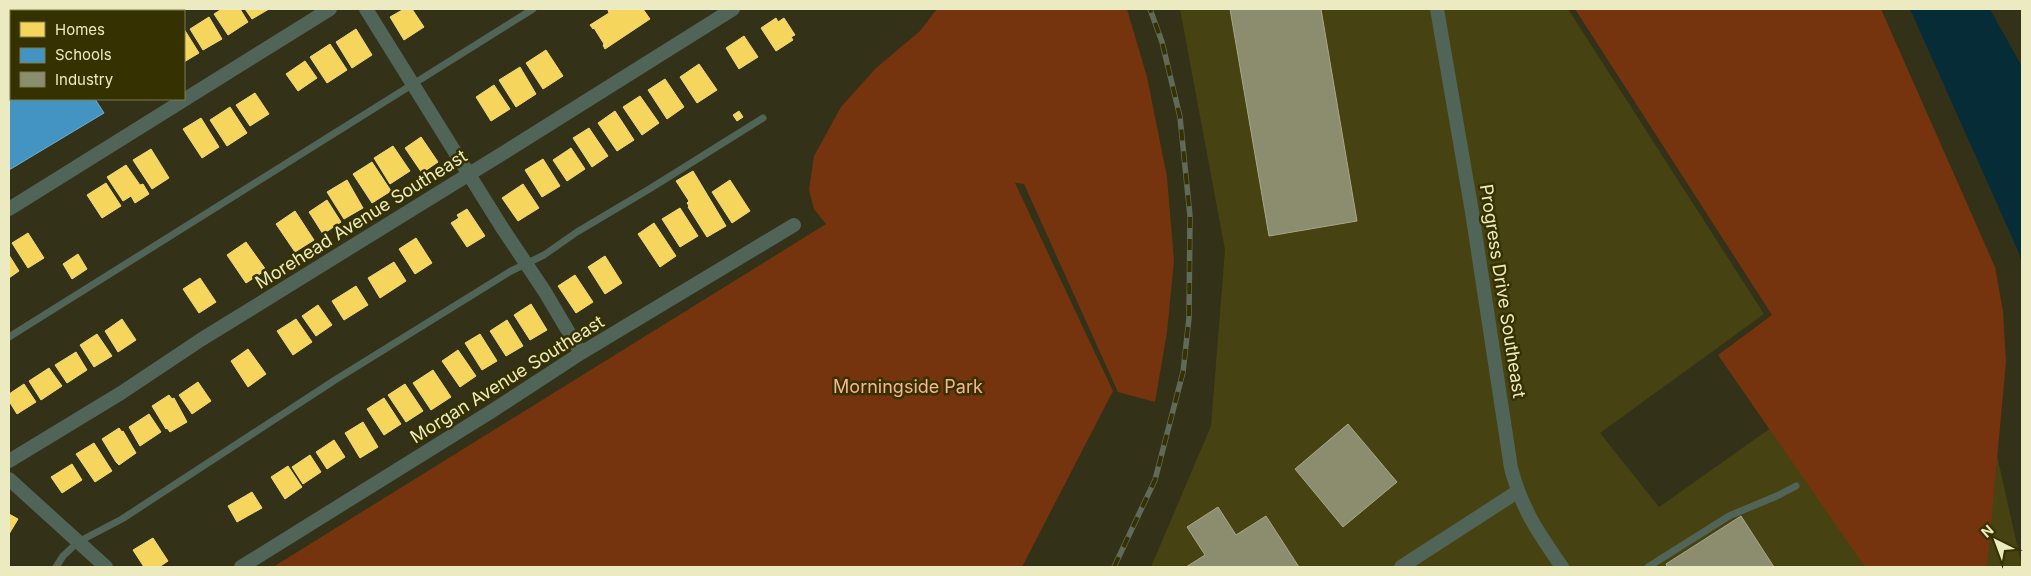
<svg xmlns="http://www.w3.org/2000/svg" width="2031" height="576" viewBox="0 0 2031 576" font-family="Inter,sans-serif">
<style>
.built{fill:#474212}
.green{fill:#75340d}
.water{fill:#052c37}
.homes{fill:#f6d55c;stroke:#f3db7a}
.schools{fill:#4393c3;stroke:#76adc2}
.industry{fill:#8c8c6e;stroke:#a9a887}
.lines{fill:none;stroke-linecap:round;stroke-linejoin:round}
.service{stroke:#506557;stroke-width:7}
.minor{stroke:#506557;stroke-width:14}
.rail-casing{stroke:#616a59;stroke-width:5.5}
.rail{stroke:#353100;stroke-width:4;stroke-dasharray:11;stroke-linecap:butt}
.labels{text-anchor:middle;dominant-baseline:central;stroke-width:5;stroke-linejoin:round;paint-order:stroke}
.street-label{font-size:18px;fill:#eceac0;stroke:#353100}
.park-label{font-size:18px;fill:#fdb392;stroke:#353100}
</style>
<rect width="100%" height="100%" fill="#333118"/>
<path class="built" d="M1180 9H1568L1764 314 1600 433 1659 507 1816 396 1996 451 2022 567H1151L1211 426 1225 250Z"/>
<path class="green" d="M937 9H1127L1147 77 1167 177 1174 261 1167 332 1155 402 1118 392 1024 184 1015 183 1113 391 1022 567H273L826 224 814 209 809 190 814 156 841 107 876 68 920 31Z
M1575 9H1881L1995 267 2003 311 2006 362 1987 567H1865L1718 355 1772 315Z"/>
<path class="water" d="M1910 9H1990L2022 67V264L2019 253Z"/>
<path class="homes" d="M9 9H19L21 11H11V35L9 31Z
M222 9H240L248 22 228 35 214 14Z
M245 9H269L252 19Z
M404 9H412L424 27 404 40 390 17Z
M610 9H643L650 19 605 49 603 45 604 44 594 28 593 29 590 25 609 13 608 10Z
M209 17 222 39 203 50 190 29Z
M776 18 778 22 784 18 795 35 791 37 793 40 776 51 761 28Z
M184 29 199 53 184 62Z
M356 29 372 55 352 68 336 42Z
M744 36 758 57 739 69 726 48Z
M330 44 347 70 327 83 310 57Z
M546 50 563 76 543 89 526 63Z
M305 61 317 78 298 91 286 74Z
M699 64 717 90 697 103 680 77Z
M520 67 536 94 516 107 499 80Z
M665 79 684 107 667 119 648 90Z
M494 85 510 109 491 121 476 97Z
M255 93 269 114 250 126 236 105Z
M640 96 659 123 642 135 623 107Z
M230 107 247 133 227 146 210 120Z
M615 111 634 140 617 151 598 123Z
M739 111 743 117 737 121 733 115Z
M201 118 219 147 202 158 183 129Z
M589 128 608 156 592 167 573 138Z
M421 137 438 162 422 173 405 148Z
M393 146 410 171 390 184 374 158Z
M571 148 585 169 567 181 553 160Z
M151 149 169 178 152 189 133 160Z
M543 159 560 186 542 197 525 170Z
M372 162 391 191 372 203 353 174Z
M126 165 140 185 143 184 149 194 135 203 131 196 123 201 107 177Z
M693 171 726 226 707 237 688 207 689 206 687 203 689 201 676 181Z
M347 180 363 208 344 219 327 192Z
M730 180 750 211 732 223 712 192Z
M106 183 121 206 102 218 87 195Z
M523 184 539 208 518 221 502 198Z
M327 200 341 222 323 234 309 212Z
M680 208 698 236 680 247 662 219Z
M467 209 485 236 467 247 451 223 459 218 457 215Z
M295 211 314 240 295 252 276 224Z
M654 223 676 256 660 267 638 234Z
M28 233 44 258 28 268 12 243Z
M416 238 432 263 415 274 399 249Z
M246 242 266 270 246 283 227 255Z
M78 254 87 269 72 279 63 264Z
M9 255 19 271 9 278Z
M605 256 622 283 605 294 588 267Z
M394 262 406 281 380 298 368 278Z
M575 275 593 302 576 313 558 286Z
M200 278 216 302 199 313 183 289Z
M356 286 368 305 344 320 332 301Z
M531 304 547 330 530 340 514 315Z
M318 305 332 325 316 336 302 316Z
M122 319 136 340 118 352 105 331Z
M296 319 312 342 293 355 277 331Z
M507 320 523 346 506 356 490 331Z
M97 334 112 356 94 367 80 345Z
M480 334 497 361 482 370 465 343Z
M248 349 266 374 248 387 231 361Z
M458 350 476 376 460 387 442 361Z
M76 352 87 370 67 383 55 365Z
M49 368 62 386 41 400 29 381Z
M433 370 451 397 431 410 413 383Z
M198 382 211 401 192 414 179 395Z
M24 384 36 402 17 414 9 401V394Z
M405 384 423 411 406 422 388 395Z
M169 395 172 399 174 398 187 422 170 432 167 428 166 429 152 406Z
M384 398 401 424 384 435 367 409Z
M149 414 161 432 140 446 129 427Z
M363 422 378 447 360 458 345 433Z
M119 428 122 432 123 431 136 453 119 465 116 462 102 439Z
M334 440 345 457 327 469 316 452Z
M94 443 112 471 95 482 76 454Z
M310 455 321 472 303 484 292 467Z
M72 464 82 480 62 493 51 477Z
M288 466 302 487 285 499 271 477Z
M252 492 262 508 237 522 228 506Z
M9 514 18 519 9 534Z
M153 538 168 561 159 567H144L133 550Z"/>
<path class="schools" d="M11 49V99H95L104 113 9 170V51Z"/>
<path class="industry" d="M1230 9H1321L1357 221 1269 236Z
M1348 424 1397 482 1343 527 1295 469Z
M1218 507 1236 535 1266 516 1299 567H1186L1205 555 1187 527Z
M1741 516 1774 567H1667L1666 564Z"/>
<g class="lines">
<path class="service" d="M67 9 69 11
M123 11 127 9
M9 337 533 9
M56 567 63 556 78 542 122 519 335 380 511 271 544 255 577 232 651 188 763 118
M1648 567 1729 516 1779 495 1796 486"/>
<path class="minor" d="M366 9 501 226 545 292 581 353
M1437 9 1472 212 1511 468C1522 510 1538 532 1562 567
M9 209 330 9
M9 461 121 393 202 339 505 152 733 9
M9 479 106 567
M241 567 492 411 581 353 794 225
M1401 567 1517 492"/>
<defs>
<path id="rail" d="M1114 567 1155 480 1183 372 1189 318 1190 216 1180 117 1162 42 1150 9"/>
</defs>
<use href="#rail" class="rail-casing"/>
<use href="#rail" class="rail"/>
</g>
<g class="labels">
<g class="street-label">
<text transform="translate(361 219) rotate(-32)">Morehead Avenue Southeast</text>
<text transform="translate(1503 291) rotate(81)">Progress Drive Southeast</text>
<text transform="translate(507 379) rotate(-32)">Morgan Avenue Southeast</text>
</g>
<g class="park-label">
<text x="908" y="386">Morningside Park</text>
</g>
</g>
<rect width="2031" height="576" fill="none" stroke="#eceac0" stroke-width="20"/>
<rect x="10" y="10" width="175" height="90" fill="#353100" stroke="#7e7b4d"/>
<rect x="20" y="22" width="25" height="15" fill="#f6d55c" stroke="#7e7b4d"/>
<text x="55" y="35" font-size="15" fill="#eceac0">Homes</text>
<rect x="20" y="48" width="25" height="15" fill="#4393c3" stroke="#7e7b4d"/>
<text x="55" y="60" font-size="15" fill="#eceac0">Schools</text>
<rect x="20" y="72" width="25" height="15" fill="#8c8c6e" stroke="#7e7b4d"/>
<text x="55" y="85" font-size="15" fill="#eceac0">Industry</text>
<g transform="translate(1996 541) rotate(318)" stroke="#353100" stroke-width="4" paint-order="stroke">
<path d="M0-4L9 19L0 12L-9 19Z" fill="#eceac0"/>
<text y="-8" font-size="14" font-weight="bold" text-anchor="middle" fill="#eceac0">N</text>
</g>
</svg>
